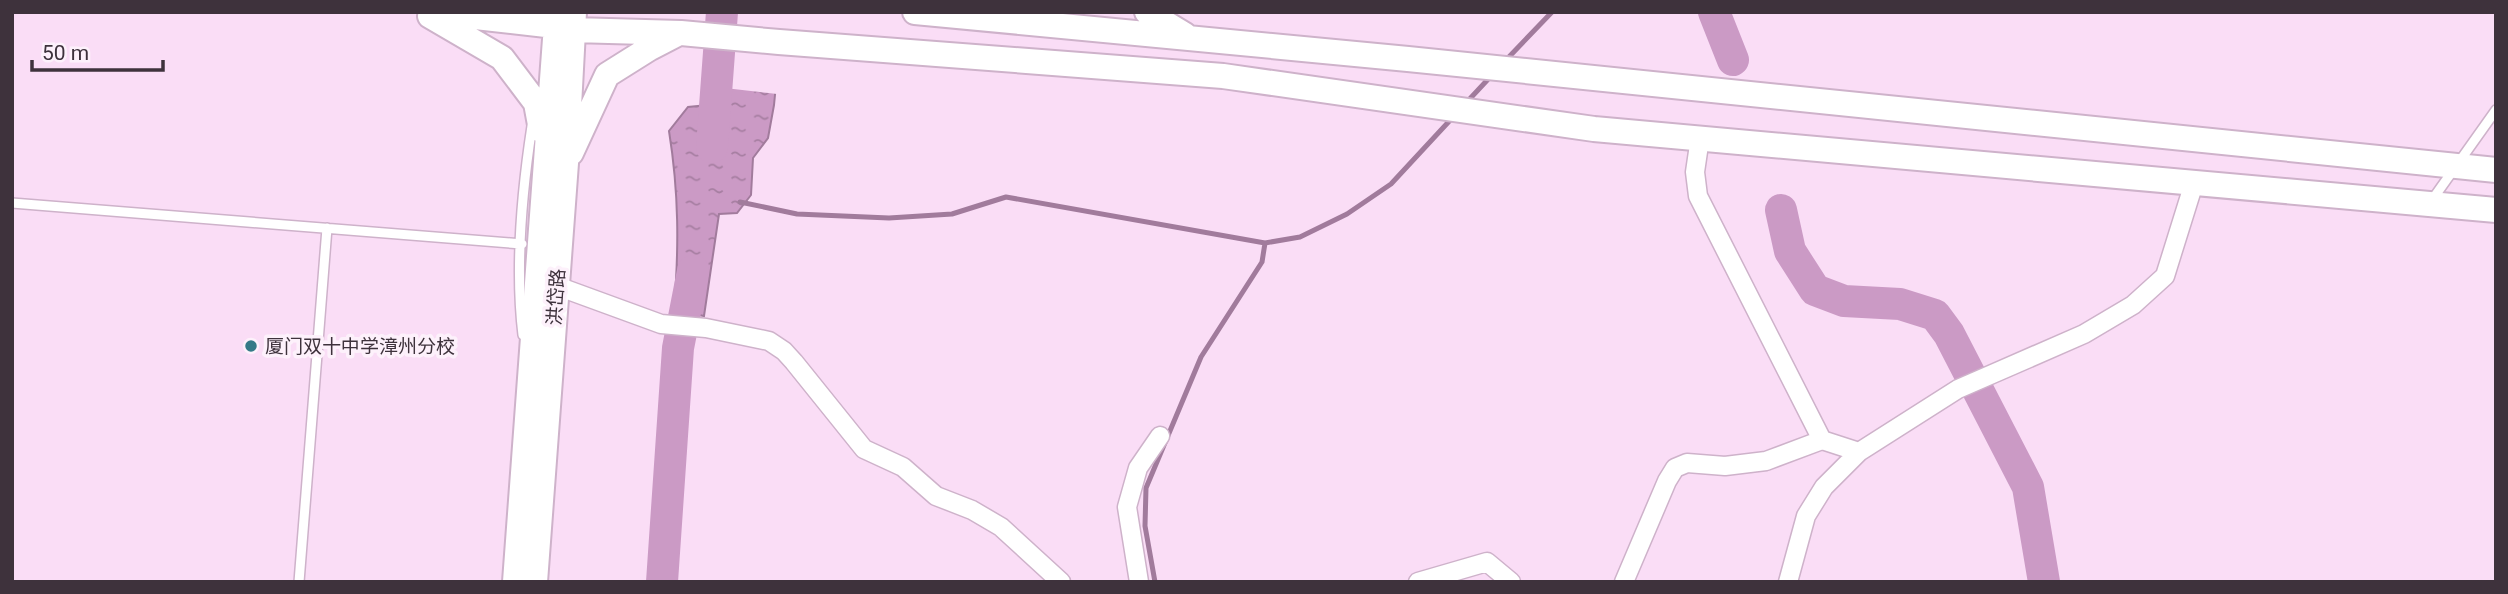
<svg xmlns="http://www.w3.org/2000/svg" width="2508" height="594" viewBox="0 0 2508 594" font-family="Roboto,'Noto Sans SC',sans-serif">
<style>
.water{fill:url(#water-ripples);stroke:#a17b9c;stroke-width:2}
.pier{fill:#faddf6}
.lines{fill:none;stroke-linecap:round;stroke-linejoin:round}
.stream{stroke:#a17b9c;stroke-width:5}
.river{stroke:#cb9ac5;stroke-width:32}
.service-casing{stroke:#ceb2ca;stroke-width:12}
.minor-casing{stroke:#ceb2ca;stroke-width:21}
.secondary-casing{stroke:#ceb2ca;stroke-width:28}
.service{stroke:#fff;stroke-width:9}
.minor{stroke:#fff;stroke-width:18}
.secondary{stroke:#fff;stroke-width:24}
.poi-dot{fill:#347a87;stroke:#fdf1fb;stroke-width:2.5}
.labels{text-anchor:middle;dominant-baseline:central;stroke-width:7;stroke-linejoin:round;paint-order:stroke}
.street-label{font-size:19px;fill:#3e323c;stroke:#fdf1fb}
.poi-label{font-size:19px;fill:#3e323c;stroke:#fdf1fb;text-anchor:start}
</style>
<defs>
<pattern id="water-ripples" width="26" height="14" patternUnits="userSpaceOnUse" patternTransform="scale(1.75)"><rect width="26" height="14" fill="#cb9ac5"/><path d="M2 4q2-2 4 0t4 0M15 11q2-2 4 0t4 0" fill="none" stroke="#a67ea1"/></pattern>
</defs>
<rect width="100%" height="100%" fill="#faddf6"/>
<path class="water" d="M783 12 774 105 768 138 753 158 751 195 737 213 719 214 704 316 674 310C679 248 679 193 669 131L688 107 718 104 727 24Z"/>
<path class="pier" d="M720 12H785L777 94 716 87 724 24Z"/>
<g class="lines">
<path class="stream" d="M1506 60 1552 12
M1465 104 1492 75
M740 202 797 214 889 218 952 214 1006 197 1265 243 1300 237 1347 214 1391 184 1454 116
M1155 582 1145 526 1146 488 1201 357 1262 262 1265 243"/>
<path class="river" d="M1714 12 1733 60
M712 147 722 12
M1781 210 1790 251 1815 290 1844 301 1900 304 1935 315 1949 334 2028 487 2044 582
M662 582 678 348 693 271"/>
<defs>
<path id="service" d="M2432 200 2496 110
M12 203 522 244
M523 335C515 269 522 191 532 126
M299 582 327 228"/>
<path id="minor" d="M1700 138 1695 172 1698 196 1822 440 1859 452
M557 286 661 324 706 328 769 341 784 351 794 362 864 449 903 467 936 496 972 510 1001 527 1061 582
M1139 582 1127 507 1138 468 1160 436
M1418 582 1487 562 1511 582
M1624 582 1667 481 1675 468 1687 463 1725 466 1766 461 1822 440
M1788 582 1806 516 1824 487 1859 452 1958 389 2084 334 2133 305 2165 276 2194 183"/>
<path id="secondary" d="M431 12 555 26 573 30 681 33 779 42 1223 76 1594 129 2496 210
M915 12 1408 59 2496 170
M1147 12 1185 35
M430 16 502 58 536 103 541 130
M571 153 607 75 650 48 677 34
M515 582 557 12
M535 582 566 163 574 12"/>
</defs>
<use href="#service" class="service-casing"/>
<use href="#minor" class="minor-casing"/>
<use href="#secondary" class="secondary-casing"/>
<use href="#service" class="service"/>
<use href="#minor" class="minor"/>
<use href="#secondary" class="secondary"/>
</g>
<circle class="poi-dot" cx="251" cy="346" r="7"/>
<g class="labels">
<g class="street-label">
<text transform="translate(556 297) rotate(-86)">洪岱路</text>
</g>
<g class="poi-label">
<text x="265" y="346">厦门双十中学漳州分校</text>
</g>
</g>
<rect width="2508" height="594" fill="none" stroke="#3e323c" stroke-width="28"/>
<path d="M32 60v10h131v-10" fill="none" stroke="#3e323c" stroke-width="3.5"/>
<text x="42" y="60" font-size="21" fill="#3e323c" stroke="#fdf1fb" stroke-width="5" paint-order="stroke">50 m</text>
</svg>
